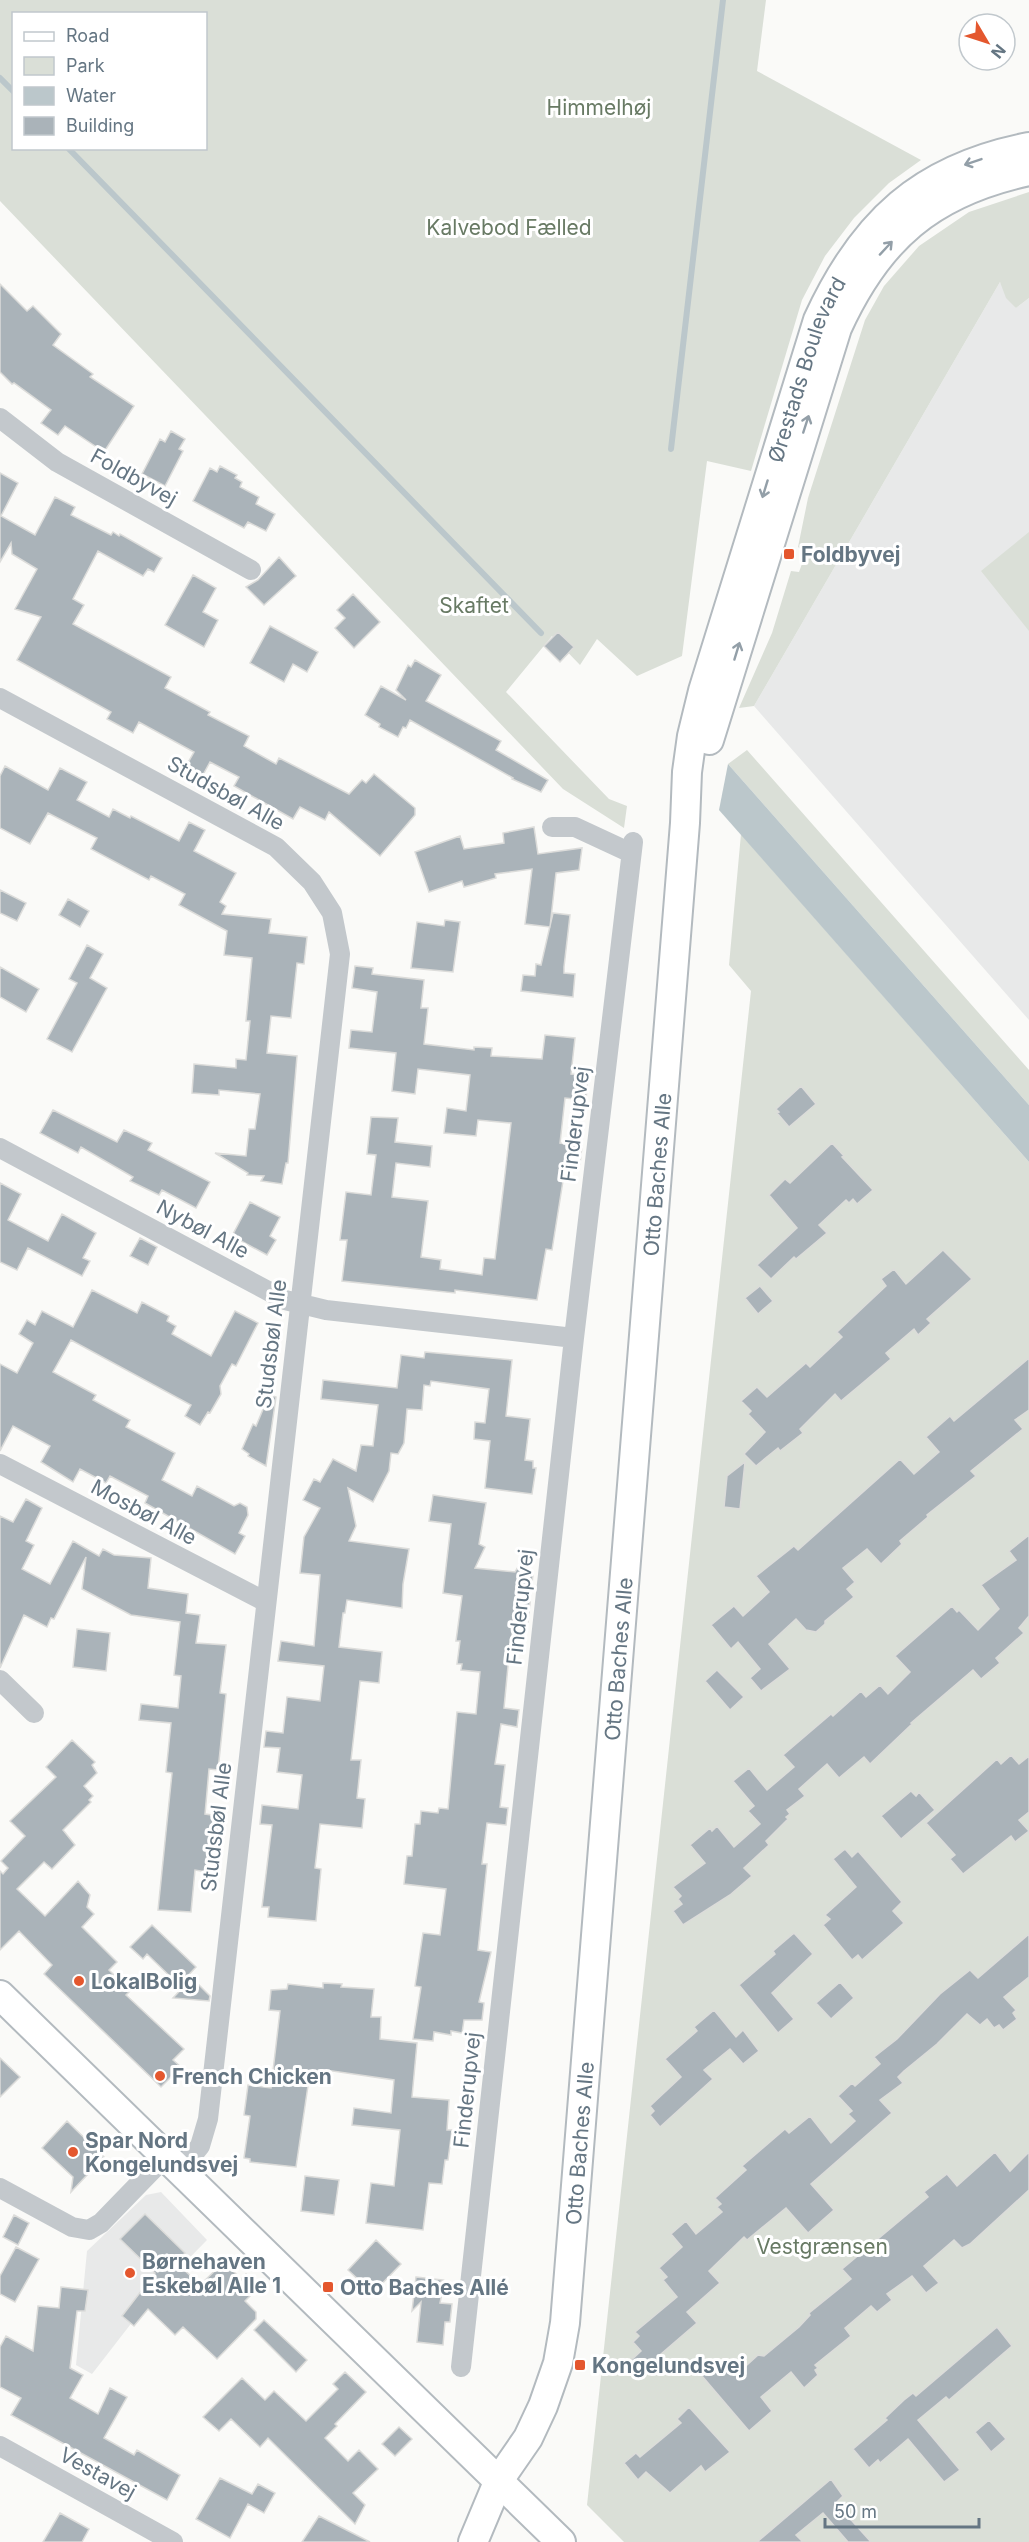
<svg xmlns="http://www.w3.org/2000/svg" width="1029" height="2542" viewBox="0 0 1029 2542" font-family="Inter,sans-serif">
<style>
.built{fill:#e8e9e9}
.green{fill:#dadfd7;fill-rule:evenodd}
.water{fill:#bbc7cb}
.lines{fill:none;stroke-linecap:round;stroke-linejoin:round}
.stream{stroke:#bbc7cb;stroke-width:6}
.building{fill:#aab3b9;stroke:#dcdcda;stroke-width:1.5}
.secondary-casing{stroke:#b3babf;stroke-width:32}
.street{stroke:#c3c8cc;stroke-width:20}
.secondary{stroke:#fff;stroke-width:28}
.oneway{stroke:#939fa8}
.poi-dot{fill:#e4572e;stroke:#fff;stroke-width:2}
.labels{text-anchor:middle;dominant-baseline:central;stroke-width:6;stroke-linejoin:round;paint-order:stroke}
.park-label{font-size:21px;fill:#687a64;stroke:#fff}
.street-label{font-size:21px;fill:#657683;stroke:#fff}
.poi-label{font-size:21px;font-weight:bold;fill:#657683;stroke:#fff;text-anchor:start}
</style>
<rect width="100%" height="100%" fill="#fafaf8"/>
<path class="built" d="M1000 282 1016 308 1029 298V1020L754 706Z
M161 2192 207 2240 154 2294 92 2374 76 2365 87 2251 146 2195Z"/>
<path class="green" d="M0 0H766L757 71 921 160 889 183 854 218 825 256 802 300 751 471 707 461 682 656 637 676 597 639 580 665 552 636 506 692 609 799 627 806 624 828 563 789 0 201ZM14 14H206V148H14Z
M1029 192V298L1016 308 1006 298 1000 282 754 706 739 708 772 633 791 571 799 572 806 553 798 547 808 498 865 320 884 286 919 246 969 212Z
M1029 532V631L981 571Z
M747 750 1029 1070V1105L728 764Z
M741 834 1029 1162V2542H624L587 2505 751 991 729 965Z"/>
<path class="water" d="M728 764 1029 1105V1162L719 810Z"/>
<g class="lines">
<path class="stream" d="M0 78 14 92
M68 148 541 633
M671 449 723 0"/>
</g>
<path class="building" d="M0 284 27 311 33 306 61 334 53 345 93 374 90 377 134 406 104 452 65 426 58 435 41 423 51 410 14 383 12 384 0 372Z
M171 431 185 439 179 449 183 451 165 486 142 474 160 439 165 442Z
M220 466 237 475 235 478 242 482 240 487 259 497 256 504 275 514 266 531 248 522 244 528 193 501 210 468 217 472Z
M0 473 18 483 1 516 35 535 55 497 75 507 71 515 111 535 113 532 119 536 120 534 162 558 154 572 148 569 143 576 98 551 73 599 84 605 73 624 171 677 165 688 210 712 208 715 249 736 244 746 276 764 279 758 349 794 362 780 366 783 374 774 415 808V815L380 856 329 812 325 820 300 807 293 819 234 786 239 777 210 762 198 784 181 775 194 752 139 722 133 733 107 719 111 712 17 660 41 617 15 609 37 569 12 554 11 543 0 562Z
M279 557 296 576 264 605 246 587 258 580Z
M193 575 216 588 203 612 218 620 204 647 165 625Z
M353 594 380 622 354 648 335 628 345 618 337 610Z
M270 626 318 652 307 672 293 664 284 682 250 663Z
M558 632 574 647 560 662 544 646Z
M415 660 441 675 426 701 501 741 496 750 548 780 541 792 512 779 513 778 410 720 406 728 403 727 398 737 379 727 380 724 365 715 381 686 406 700 396 690 408 665 411 667Z
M5 766 48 790 60 768 87 782 77 800 109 817 113 809 130 818 131 816 179 841 189 822 205 830 194 851 236 873 220 902 226 906 222 914 271 919 269 933 307 937 304 964 297 963 291 1018 271 1016 267 1053 297 1056 288 1163H286L282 1184 261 1181 264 1176 247 1175 248 1173 215 1153 246 1156 249 1129H255L260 1094 219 1090V1095L192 1093 194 1064 236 1068V1059L246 1060 250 1021H246L252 958 224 955 227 931 179 905 185 894 151 876 149 880 91 849 97 838 48 813 30 844 0 828V776Z
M534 827 538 854 582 848 579 870 556 873 550 927 525 924 532 869 495 874 496 878 464 887 462 881 429 892 415 852 460 836 464 849 504 843 503 833Z
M0 890 26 903 17 921 0 913Z
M68 899 89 911 80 927 59 915Z
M553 913 570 915 564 967V973L575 974 573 997 521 991 523 975 535 976 536 964 541 965Z
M445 920 460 922 453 972 411 968 417 922 444 926Z
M87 945 103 954 90 978 107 988 72 1052 47 1039 77 983 69 979Z
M355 966 373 968 372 974 424 980 421 1008H428L424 1044 474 1050V1047L492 1048 491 1056 542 1059 545 1035 575 1038 571 1074 588 1076 586 1100 565 1098 560 1143 582 1146 580 1164 566 1162 552 1250 546 1249 537 1300 455 1290V1293L342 1281 347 1240H340L346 1192 371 1195 376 1155 367 1154 371 1117 398 1118 395 1142 432 1146 430 1167 396 1163 392 1197 428 1201 421 1257 441 1260 440 1269 482 1275 484 1258 495 1259 511 1123 478 1120 476 1136 444 1133 447 1108 466 1111 470 1075 418 1069 415 1094 392 1091 396 1053 349 1048 351 1030 372 1032 377 992 352 988Z
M0 967 39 989 26 1012 0 997Z
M801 1086 816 1104 789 1127 777 1113 779 1112 776 1109Z
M53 1110 117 1142 124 1130 152 1143 148 1150 210 1182 196 1208 162 1190 159 1195 130 1181 133 1177 81 1147 78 1153 40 1133Z
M832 1143 844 1156 842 1157 873 1190 857 1204 853 1199 849 1203 846 1200 819 1225 827 1233 796 1259 794 1257 771 1279 757 1265 797 1228 769 1195 785 1179 790 1183Z
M0 1183 21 1194 8 1220 48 1241 62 1214 96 1233 83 1258 90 1261 82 1276 28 1248 17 1270 0 1262Z
M250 1202 280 1217 270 1236 276 1240 267 1255 232 1236Z
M140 1238 157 1247 148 1265 130 1256Z
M943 1250 972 1279 927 1319 931 1323 918 1335 914 1329 886 1353 891 1359 859 1386 841 1401 835 1394 800 1429 803 1433 780 1451 778 1448 756 1466 744 1454 765 1432 748 1414 751 1411 741 1401 757 1387 767 1397 806 1363 810 1367 842 1337 837 1332 886 1286 881 1279 894 1269 906 1284Z
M760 1286 773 1301 758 1314 745 1298Z
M92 1290 137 1313 142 1302 169 1316 167 1321 176 1326 172 1334 211 1356 235 1311 258 1323 236 1366 232 1364 220 1386 221 1394 210 1413 208 1412 200 1425 185 1416 191 1405 71 1340 53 1372 96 1395 93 1400 130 1420 126 1427 175 1453 162 1480 192 1496 197 1486 234 1506 240 1503 247 1507 248 1515 239 1533 245 1536 235 1554 145 1503 148 1496 110 1476 106 1483 80 1469 73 1482 41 1462 50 1446 13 1426 0 1451V1364L17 1373 33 1343 19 1334 27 1320 35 1325 42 1311 73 1327Z
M425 1352 512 1360 506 1416 530 1419 525 1460 533 1461V1468H536L532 1494 485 1488 490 1441 474 1439 475 1422 485 1423 489 1389 431 1381 430 1386 424 1385 422 1410 407 1409 404 1443 398 1454 391 1453 389 1471 373 1502 348 1488 356 1526 349 1541 409 1549 403 1584 402 1608 347 1600 345 1613H343L339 1647 382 1652 379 1683 360 1681 351 1760H361L357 1798 365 1799 362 1828 320 1824 315 1868 321 1869 316 1921 268 1917 269 1907H262L272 1825 260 1824 262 1805 298 1809 302 1775 277 1772 280 1748 264 1747 266 1731 283 1733 287 1697 320 1701 324 1666 278 1661 281 1641 314 1646 320 1575 300 1573 304 1537 320 1508 303 1500 314 1479 320 1482 333 1459 356 1471 361 1445 373 1446 378 1405 321 1399 323 1380 397 1388 401 1355 424 1358Z
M1029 1358V1410L1015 1420 1023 1429 971 1471 976 1476 927 1515 928 1517 900 1541 902 1544 881 1564 867 1549 843 1568 855 1582 847 1589 854 1597 825 1621V1624L816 1632 806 1630 796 1619 769 1644 790 1669 761 1691 750 1678 760 1669 738 1642 731 1649 711 1625 734 1606 743 1616 769 1592 756 1576 794 1546 798 1550 900 1459 914 1474 939 1452 926 1437 950 1416 954 1421Z
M269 1395 276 1397 266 1466 248 1456 249 1454 242 1449 253 1424 256 1426Z
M745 1462 740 1509 724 1507 727 1476Z
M433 1495 486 1503 479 1544 485 1547 475 1568 515 1572 519 1565 533 1574 528 1622 514 1620 508 1666 504 1708 519 1710 517 1727 501 1724 495 1764 505 1765 500 1807 508 1808 506 1825 487 1823 482 1864H487L478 1950 491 1952 479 2002 484 2003 482 2020H464L462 2033 451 2031V2035L434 2032 433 2041 413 2039 421 1987 415 1986 423 1933 440 1935 446 1889 404 1884 407 1856H412L415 1824H420L421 1811 438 1813 439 1808 448 1809 457 1712 476 1714 480 1672 461 1670 462 1664H457L460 1641H456L462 1596 443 1593 451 1524 429 1521Z
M26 1499 42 1508 26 1541 34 1545 22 1569 50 1584 73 1541 99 1556 103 1549 114 1555 151 1558 148 1588 188 1594 186 1613 200 1615 196 1643 226 1645 220 1693 226 1694 218 1770 209 1769 205 1814 219 1816 218 1836 210 1835 207 1872 195 1870 191 1912 158 1910 172 1773 166 1772 171 1723 139 1720 141 1704 178 1708 181 1676 174 1675 180 1622 131 1615 82 1589 86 1557 54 1619 51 1618 47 1627 24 1615 0 1668V1516L13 1522Z
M1029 1535V1616L1019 1628 1024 1633 996 1658 1000 1663 981 1679 973 1670 911 1723 912 1724 870 1764 864 1757 839 1778 827 1764 799 1789 805 1796 787 1810 790 1814 786 1817 788 1819 766 1841 769 1845 744 1868 752 1876 730 1895 683 1925 673 1911 682 1904 678 1899 681 1896 673 1887 705 1863 690 1845 710 1828 712 1831 717 1826 734 1847 760 1824 748 1811 754 1806 733 1781 749 1768 767 1790 794 1767 783 1755 831 1714 833 1716 861 1691 866 1697 880 1685 888 1694 910 1672 895 1656 952 1606 957 1612 959 1610 978 1630 999 1609 981 1585 1016 1560 1009 1551Z
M77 1629 110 1633 106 1671 73 1667Z
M717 1670 744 1697 730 1710 705 1681Z
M72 1740 95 1762 92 1765 97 1773 84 1786 93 1796 89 1800 91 1802 63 1830 75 1845 52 1869 44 1862 17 1889 45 1916 78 1881 90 1895 87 1907 94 1914 82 1927 117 1962 109 1970 130 1991 126 1995 184 2049 173 2060 181 2067 161 2087 44 1974 52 1965 19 1931 0 1950V1871L3 1874 8 1868 1 1861 25 1836 10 1821 56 1777 46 1767Z
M1011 1755 1019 1764 1029 1756V1812L1019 1820 1029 1831 1015 1842 1011 1836 963 1874 950 1859 955 1855 926 1823 997 1759 1001 1764Z
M911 1791 916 1796 919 1792 935 1810 901 1839 881 1816Z
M845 1849 852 1857 858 1851 902 1902 893 1911 904 1923 862 1960 858 1955 852 1960 823 1925 830 1919 825 1915 856 1887 833 1859Z
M152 1925 196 1967 179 1985 147 1954 143 1959 130 1947Z
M794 1933 813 1954 772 1993 794 2019 778 2033 739 1985 775 1954 773 1951Z
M1029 1934V1977L1004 1997 1016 2010 1013 2013 1017 2019 1003 2030 999 2025 994 2028 987 2019 980 2025 967 2014 937 2044 904 2071 898 2077 903 2083 880 2100 892 2113 811 2184 834 2210 808 2233 786 2208 747 2240 744 2237 709 2271 720 2283 687 2312 697 2323 661 2354 663 2356 638 2378 626 2365 641 2351 633 2342 639 2336 635 2332 677 2297 663 2280 667 2277 659 2268 682 2247 671 2234 686 2221 696 2234 722 2212 717 2207 721 2204 715 2198 746 2170 742 2166 785 2129 789 2133 810 2116 831 2143 855 2121 848 2114 852 2111 838 2096 852 2083 855 2086 880 2064 874 2057 897 2039 940 1994 970 1970 978 1978Z
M192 1978 210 1996 209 2001 173 1998Z
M840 1982 854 1998 831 2019 816 2003Z
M323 1983 342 1984 341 1987 374 1989 371 2017H381L380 2039 417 2043 412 2097 449 2100 447 2130H452L448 2160H445L442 2184 429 2183 423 2230 366 2223 371 2183 394 2186 400 2130 352 2125 354 2108 391 2113 394 2080 326 2070 325 2080 309 2079 296 2167 250 2162V2159L244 2158 250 2116 244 2115 248 2085 271 2088 280 2011 269 2010 271 1990 287 1989 288 1984 323 1988Z
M714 2010 736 2037 743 2030 759 2051 743 2064 730 2049 704 2070 713 2079 660 2127 650 2115 654 2111 650 2106 681 2077 665 2059 697 2031 694 2027Z
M0 2058 20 2077 0 2097Z
M67 2121 104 2157 71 2192 73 2177 42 2148Z
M995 2152 1010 2171 1029 2152V2190L970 2244 962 2248 954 2240 924 2266 939 2283 926 2293 912 2276 887 2294 892 2300 877 2312 871 2306 845 2328 851 2336 815 2365 818 2368 815 2370 818 2375 804 2388 791 2372 761 2397 772 2411 749 2431 702 2376 724 2358 737 2374 758 2355 764 2356 799 2327 810 2315 809 2313 851 2279 842 2269 928 2197 924 2192 947 2174 957 2186Z
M305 2176 339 2180 334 2215 301 2211Z
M145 2214 185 2253 176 2262 200 2285 224 2262 241 2279 246 2274 259 2287 245 2301 256 2312V2319L217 2359 183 2327 175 2335 148 2309 134 2326 122 2316 155 2273 120 2239Z
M14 2215 29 2223 18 2245 3 2237Z
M376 2240 401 2264 373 2293 348 2270Z
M16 2247 39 2259 15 2302 0 2294V2276Z
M416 2277 443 2280 431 2291 442 2293 440 2303 452 2304 450 2322H445L443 2345 417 2342 421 2302 412 2311Z
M61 2287 88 2290 85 2311H77L70 2368 83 2375 70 2398 98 2414 110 2388 127 2397 104 2438 134 2455 137 2450 180 2475 167 2500 11 2415 21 2398 0 2387V2347L6 2336 33 2351 38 2306 59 2308Z
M264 2320 307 2360 296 2372 254 2330Z
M997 2327 1012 2346 949 2400 946 2397 918 2420 960 2470 944 2482 908 2439 880 2463 878 2460 869 2468 853 2449 887 2420 885 2418 904 2400 913 2393 916 2396Z
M345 2372 366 2392 335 2424 337 2426 325 2438 348 2461 359 2450 378 2469 353 2493 365 2505 355 2524 268 2438 260 2447 231 2419 219 2431 203 2417 242 2378 265 2400 274 2391 306 2421 338 2389 333 2384Z
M689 2407 730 2452 705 2472 701 2466 670 2493 646 2472 638 2480 624 2463 636 2453 640 2457 681 2423 677 2419Z
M989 2420 1006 2439 991 2452 975 2432Z
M399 2427 412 2439 395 2456 382 2444Z
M220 2478 252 2494 258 2484 275 2493 264 2513 248 2504 230 2538 196 2519Z
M831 2479 843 2496 836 2503 871 2542H848L823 2513 796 2535 803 2542H757Z
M60 2513 89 2529 82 2542H43Z
M319 2516 370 2542H302Z"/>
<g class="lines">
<defs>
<g id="secondary">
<path d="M709 740 837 328C878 238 931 192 1029 171"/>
<path d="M0 1995 561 2542"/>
<path id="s1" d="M473 2542 499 2480 528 2438 543 2406 558 2363 565 2323 685 823 687 772 692 736 703 691 818 320C863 222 921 168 1029 147"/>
</g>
</defs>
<use href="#secondary" class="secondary-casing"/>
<path class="street" d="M0 418 57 462 251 570
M0 698 276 847 312 882 332 913 340 954 208 2119 200 2146 179 2172
M552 827H575L631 853
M0 1148 285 1300 326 1310 574 1338
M0 1464 266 1602
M0 1680 34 1713
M0 2188 72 2227 89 2230 101 2223 165 2157
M461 2367 574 1338 633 842
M0 2446 173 2542"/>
<use href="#secondary" class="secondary"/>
</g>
<defs><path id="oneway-shaft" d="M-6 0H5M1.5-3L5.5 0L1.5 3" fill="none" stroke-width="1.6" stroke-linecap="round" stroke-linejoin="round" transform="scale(1.5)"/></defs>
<g class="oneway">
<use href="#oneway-shaft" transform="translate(973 162) rotate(161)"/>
<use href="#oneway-shaft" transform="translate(886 248) rotate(-47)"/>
<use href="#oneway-shaft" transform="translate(806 424) rotate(-72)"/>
<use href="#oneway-shaft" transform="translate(765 489) rotate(107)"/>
<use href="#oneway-shaft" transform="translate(737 651) rotate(-73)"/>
</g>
<g class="poi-dot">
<rect x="783" y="548" width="12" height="12" rx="3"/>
<circle cx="79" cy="1981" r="6"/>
<circle cx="160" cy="2076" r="6"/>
<circle cx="73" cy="2152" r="6"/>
<circle cx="130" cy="2273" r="6"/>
<rect x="322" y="2281" width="12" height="12" rx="3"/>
<rect x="574" y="2359" width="12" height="12" rx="3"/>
</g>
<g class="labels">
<g class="park-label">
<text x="599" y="107">Himmelhøj</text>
<text x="509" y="227">Kalvebod Fælled</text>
<text x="474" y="605">Skaftet</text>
<text x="822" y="2246">Vestgrænsen</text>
</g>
<g class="street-label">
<text stroke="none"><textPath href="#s1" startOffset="2216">Ørestads Boulevard</textPath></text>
<text transform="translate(134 477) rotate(29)">Foldbyvej</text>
<text transform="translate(226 793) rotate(29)">Studsbøl Alle</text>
<text transform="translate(575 1124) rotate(-83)">Finderupvej</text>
<text stroke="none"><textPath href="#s1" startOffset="1392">Otto Baches Alle</textPath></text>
<text transform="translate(203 1229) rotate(28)">Nybøl Alle</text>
<text transform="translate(271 1344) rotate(-83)">Studsbøl Alle</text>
<text transform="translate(144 1512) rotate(28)">Mosbøl Alle</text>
<text transform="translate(520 1607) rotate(-84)">Finderupvej</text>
<text stroke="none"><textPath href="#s1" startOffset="906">Otto Baches Alle</textPath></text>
<text transform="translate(216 1827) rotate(-83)">Studsbøl Alle</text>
<text transform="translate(467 2090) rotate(-84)">Finderupvej</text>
<text stroke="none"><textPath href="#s1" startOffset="420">Otto Baches Alle</textPath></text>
<text transform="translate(98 2473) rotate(29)">Vestavej</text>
</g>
<g class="poi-label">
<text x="801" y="554">Foldbyvej</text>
<text x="91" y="1981">LokalBolig</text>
<text x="172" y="2076">French Chicken</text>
<text x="85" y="2140">Spar Nord<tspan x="85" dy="24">Kongelundsvej</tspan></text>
<text x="142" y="2261">Børnehaven<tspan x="142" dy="24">Eskebøl Alle 1</tspan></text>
<text x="340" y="2287">Otto Baches Allé</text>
<text x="592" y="2365">Kongelundsvej</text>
</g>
</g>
<rect x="12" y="12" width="195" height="138" fill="#ffffff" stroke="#c1c8cd" stroke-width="1.5"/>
<rect x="24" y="32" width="30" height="9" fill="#ffffff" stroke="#c1c8cd" stroke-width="1.5"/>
<text x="66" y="42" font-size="18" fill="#657683">Road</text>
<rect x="24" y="57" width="30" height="18" fill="#dadfd7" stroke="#c1c8cd" stroke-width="1.5"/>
<text x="66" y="72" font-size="18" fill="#657683">Park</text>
<rect x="24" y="87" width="30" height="18" fill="#bbc7cb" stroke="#c1c8cd" stroke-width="1.5"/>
<text x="66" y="102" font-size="18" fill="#657683">Water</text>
<rect x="24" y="117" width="30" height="18" fill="#aab3b9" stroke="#c1c8cd" stroke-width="1.5"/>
<text x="66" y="132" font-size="18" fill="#657683">Building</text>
<g transform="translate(987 42) rotate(129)"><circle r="28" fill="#ffffff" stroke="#c1c8cd" stroke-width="1.5"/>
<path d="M0-4.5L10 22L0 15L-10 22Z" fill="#e4572e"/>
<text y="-9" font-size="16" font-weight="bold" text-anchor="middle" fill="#657683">N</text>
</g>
<path d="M825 2518v9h154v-9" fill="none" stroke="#657683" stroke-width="3"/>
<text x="834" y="2518" font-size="18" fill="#657683" stroke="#ffffff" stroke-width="4.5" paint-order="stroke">50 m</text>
</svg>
